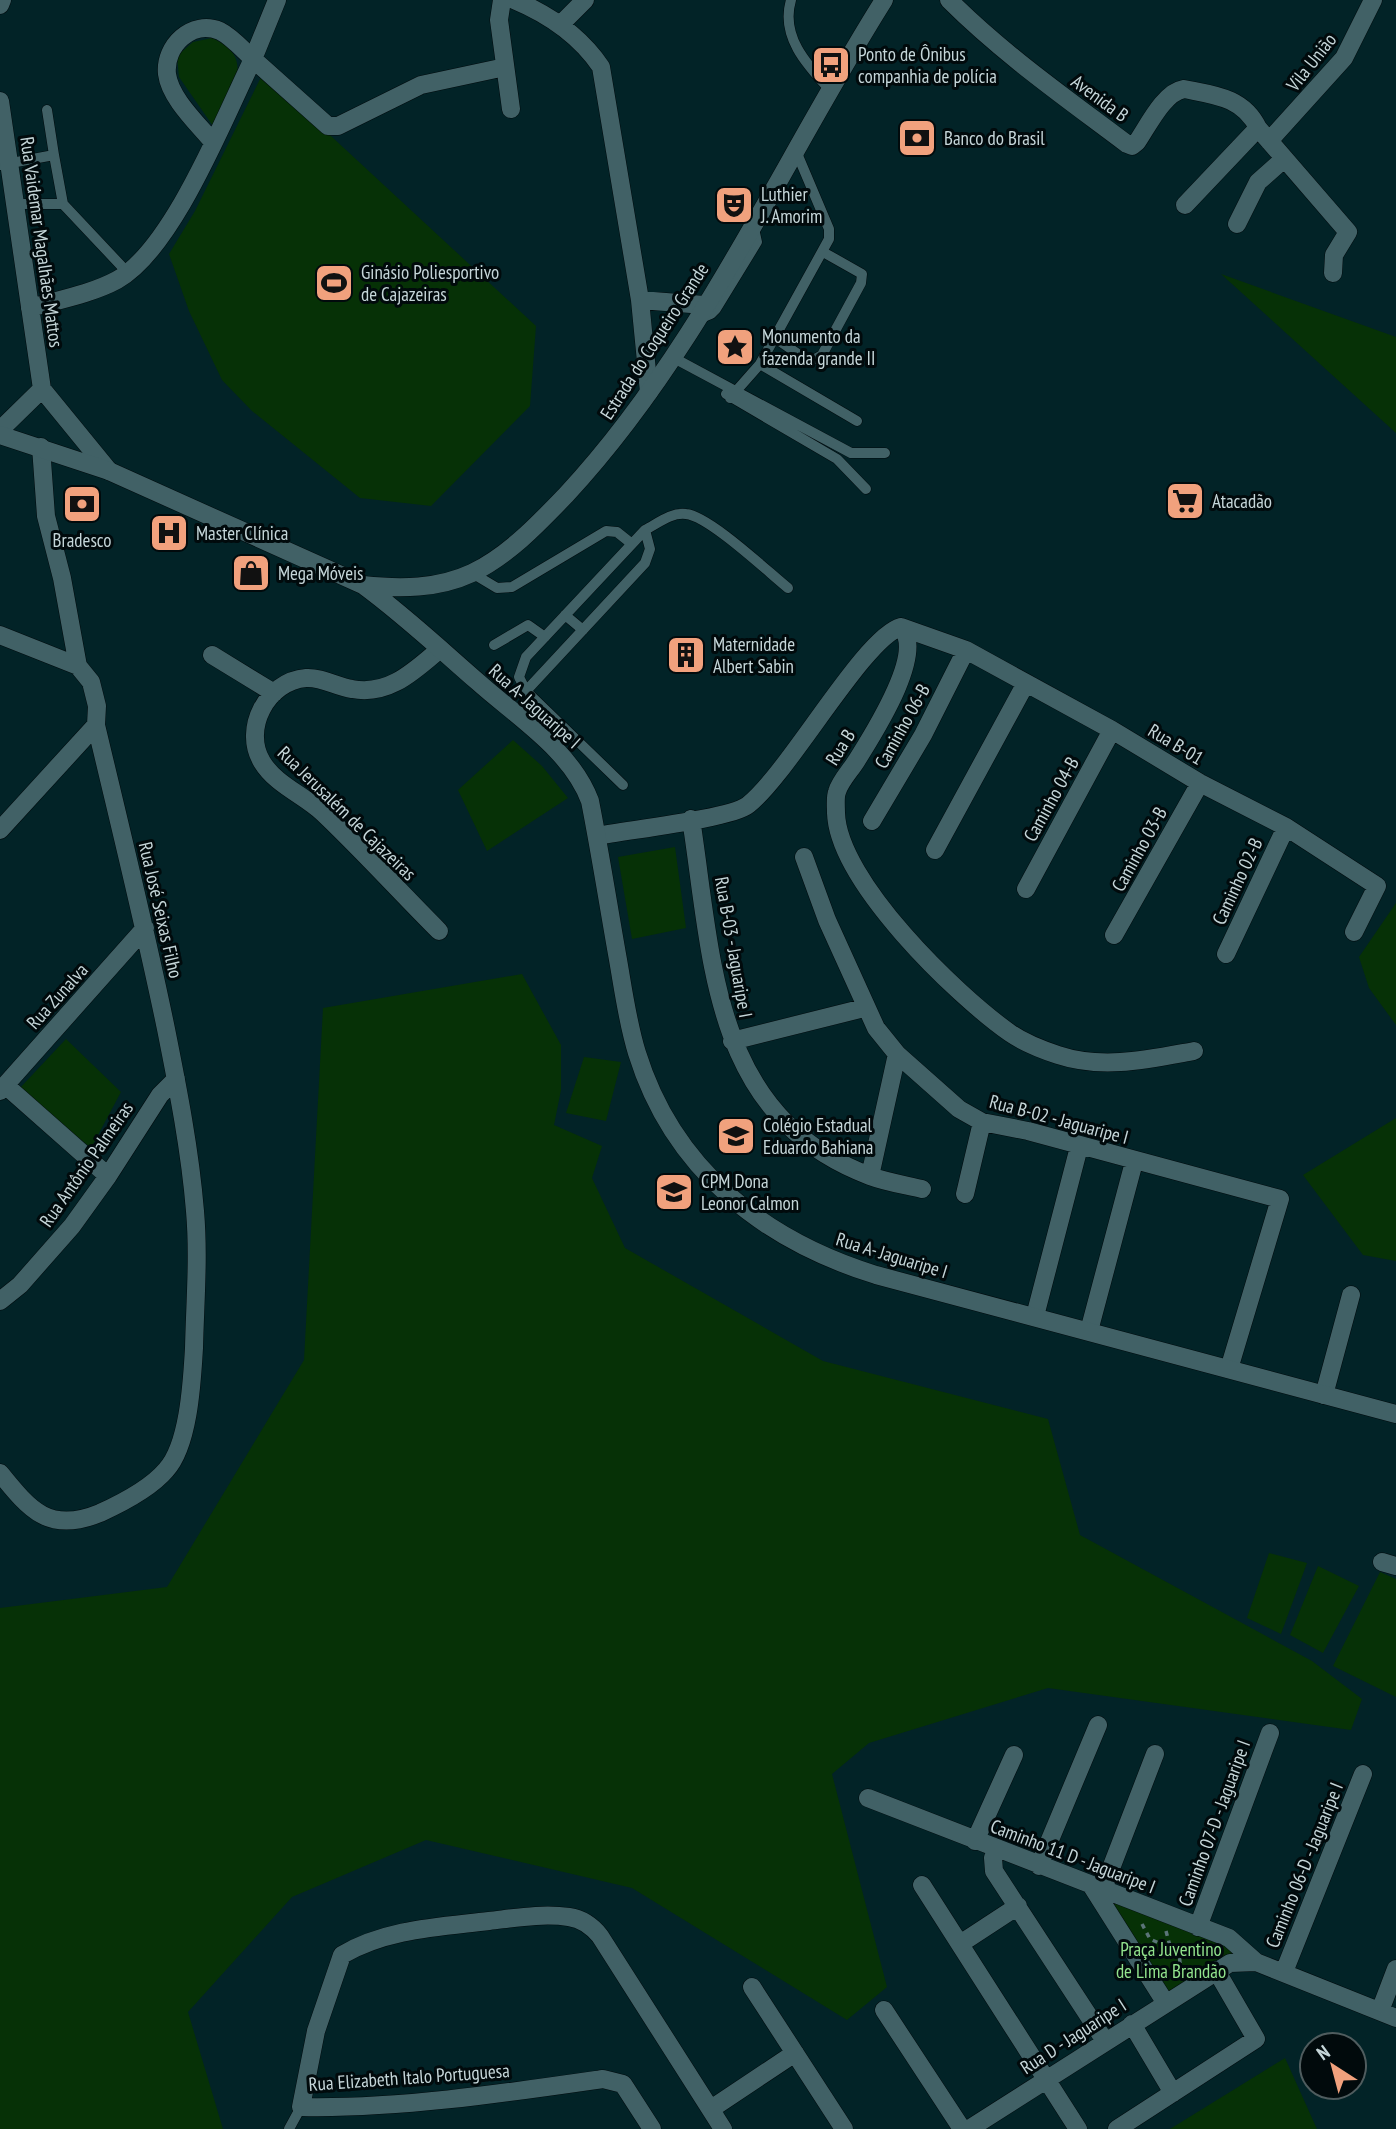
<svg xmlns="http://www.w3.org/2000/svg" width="1396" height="2129" viewBox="0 0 1396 2129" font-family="'PT Sans Narrow',sans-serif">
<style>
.green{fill:#063106}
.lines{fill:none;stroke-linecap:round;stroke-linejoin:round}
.service-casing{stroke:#000b0e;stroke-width:11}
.minor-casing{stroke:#000b0e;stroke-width:19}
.secondary-casing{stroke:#000b0e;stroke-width:19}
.path{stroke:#5b7478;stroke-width:3.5;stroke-dasharray:5 5;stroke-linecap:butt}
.service{stroke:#416166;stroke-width:10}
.minor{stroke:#416166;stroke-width:18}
.secondary{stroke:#416166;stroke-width:18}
.labels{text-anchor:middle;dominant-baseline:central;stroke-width:6;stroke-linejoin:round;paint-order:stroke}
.poi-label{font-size:19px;fill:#c5d6d9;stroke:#010a0c;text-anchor:start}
.street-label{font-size:19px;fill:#c5d6d9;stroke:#010a0c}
.park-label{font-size:19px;fill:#92e38d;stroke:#010a0c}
</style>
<rect width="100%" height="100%" fill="#022327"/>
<path class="green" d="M212 38C259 58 230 93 213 126L179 77 177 56 193 42Z
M263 73 536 326 530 406 431 506 360 498 252 411 222 380 189 311 169 254 195 211Z
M1221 274 1396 337V433Z
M513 740 542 766 568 798 487 851 458 790Z
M675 847 686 928 632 939 618 857Z
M1396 903V1025L1369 988 1359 957Z
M522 974 561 1045V1090L554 1125 602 1146 592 1178 625 1248 823 1361 1048 1419 1080 1535 1312 1661 1362 1699 1351 1730 1048 1688 869 1743 832 1774 887 1987 847 2020 632 1888 426 1840 292 1897 188 2012 223 2129H0V1608L167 1587 304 1360 323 1008Z
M66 1039 121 1092 91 1148 19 1089Z
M584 1057 621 1062 606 1121 566 1113Z
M1396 1118V1261L1363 1255 1303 1175Z
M1269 1553 1307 1563 1281 1634 1247 1618Z
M1318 1566 1359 1586 1323 1653 1290 1635Z
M1380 1572 1396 1579V1697L1333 1666Z
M1106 1894 1228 1943 1243 1955 1159 2004Z
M1285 2058 1317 2129H1170Z"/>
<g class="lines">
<defs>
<path id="service" d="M791 0C780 37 808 66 831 91
M54 155 63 204
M0 165 54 155 47 110
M16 204H63L127 272
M699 319 711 314 716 309 757 242 753 224
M775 338 804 358 813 360 822 355 861 283 862 274 823 252
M672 357 851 453H885
M760 364 857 421
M726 394 837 459 866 489
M730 398 760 364 829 239V229L796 151
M472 573 497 588 512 587 606 531 617 532 632 544
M565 615 583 630
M494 645 528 625 545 637
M526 691 645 563 650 549 645 530
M623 785 526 691 519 677 526 657 645 530C657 524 671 512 686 514 709 516 767 571 788 588
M289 2129 301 2107"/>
<path id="minor" d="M277 0 253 59 328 126H338L421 85 505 67
M502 0 499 20 511 109
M514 0C550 15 580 36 601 67L640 300 649 392
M949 0C1003 54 1066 98 1127 144L1132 146 1137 142C1148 126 1164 92 1184 89 1214 95 1243 97 1258 128
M0 5 2 0
M560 25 585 0
M0 101 42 389 109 471
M1269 141 1344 58 1373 0
M1185 205 1258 128 1348 232 1334 255 1333 273
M1237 224 1258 182 1284 159
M640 300 704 305
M30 308C58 300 91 294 117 280 173 249 224 118 253 59 243 50 232 37 220 31 192 19 164 46 167 74 170 98 197 123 212 141
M0 430 42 389
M901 627 966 650 1112 730 1200 783 1286 827 1377 886 1354 932
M0 635 78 666
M212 655 274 693
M691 819C713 960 711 1116 870 1176 886 1182 905 1185 922 1189
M872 821 923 735 966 650
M0 830 96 725
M597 836C626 830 730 819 748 805 789 773 864 637 901 627 926 653 873 734 857 760 851 770 840 781 837 792 835 797 836 807 836 813 838 881 956 995 1010 1033 1023 1042 1043 1050 1058 1055 1103 1070 1150 1059 1194 1051
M935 850 1026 683
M804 857 827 920 876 1028 897 1054 959 1109 982 1122 1028 1131 1280 1199 1229 1369
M1026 889 1112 730
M439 931C400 892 363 851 323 813 304 795 276 785 262 762 242 729 267 681 306 678 322 677 337 687 352 689 389 696 414 671 440 649
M1114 935 1200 783
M1226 954 1286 827
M732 1041 864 1008
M5 1085 108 1176
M0 1091 145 928
M870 1176 897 1054
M965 1194 982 1122
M0 1301 20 1285 72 1226 108 1176 160 1095 176 1079
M1035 1316 1079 1147
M1089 1331 1134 1162
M1324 1395 1351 1295
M0 1473C30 1510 49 1534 100 1513 122 1503 150 1489 166 1470 189 1445 192 1381 194 1348 195 1303 199 1257 195 1211 190 1150 178 1089 166 1029 145 927 120 826 96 725L97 706 91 682 78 666 62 578 46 516 41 447
M1382 1562 1396 1566
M868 1798 1229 1938 1256 1962
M975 1841 1014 1755
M996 1850 993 1858 994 1871 1105 2041
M1039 1866 1098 1725
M922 1885 1078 2129
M1091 1885 1165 2002
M1103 1889 1155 1754
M1198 1927 1270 1733
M960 1944 1018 1906
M1284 1972 1363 1774
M752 1987 844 2129
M884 2010 962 2129
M1380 2011 1396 1969
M1132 2024 1173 2093
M711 2109 795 2053
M652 2129 623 2084 603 2079C506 2093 398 2109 301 2107L316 2031 342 1955C386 1929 439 1927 489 1921 515 1918 543 1913 569 1917 583 1919 592 1926 600 1936L723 2129
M969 2129 1230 1963 1256 1962 1396 2018
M1117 2129 1256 2039 1216 1970"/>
<path id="secondary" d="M0 435 109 471 363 585C404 615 440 649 478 682 517 717 571 750 590 801 600 852 608 903 617 954 623 987 627 1021 637 1053 673 1169 763 1240 876 1275L1396 1414
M363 585C400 589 438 589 472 573 509 555 538 524 566 495 700 351 780 165 884 0"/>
</defs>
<use href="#service" class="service-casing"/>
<use href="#minor" class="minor-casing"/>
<use href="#secondary" class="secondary-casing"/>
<path class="path" d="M1142 1924 1150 1939 1179 1952
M1166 1931 1170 1946
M1181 1973 1179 1952 1193 1943"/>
<use href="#service" class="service"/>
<use href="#minor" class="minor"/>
<use href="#secondary" class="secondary"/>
</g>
<defs>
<symbol id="bus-square" viewBox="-11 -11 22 22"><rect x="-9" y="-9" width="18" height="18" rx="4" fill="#f1a17d" stroke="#010a0c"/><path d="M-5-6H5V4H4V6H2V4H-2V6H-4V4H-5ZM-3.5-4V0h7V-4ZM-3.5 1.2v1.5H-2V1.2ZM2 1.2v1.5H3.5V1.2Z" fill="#111"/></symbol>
<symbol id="bank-square" viewBox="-11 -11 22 22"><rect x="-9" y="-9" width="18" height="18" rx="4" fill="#f1a17d" stroke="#010a0c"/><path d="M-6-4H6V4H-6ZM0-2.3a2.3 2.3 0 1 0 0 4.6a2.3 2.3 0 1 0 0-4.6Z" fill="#111"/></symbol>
<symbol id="theatre-square" viewBox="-11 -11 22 22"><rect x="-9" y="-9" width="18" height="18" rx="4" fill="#f1a17d" stroke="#010a0c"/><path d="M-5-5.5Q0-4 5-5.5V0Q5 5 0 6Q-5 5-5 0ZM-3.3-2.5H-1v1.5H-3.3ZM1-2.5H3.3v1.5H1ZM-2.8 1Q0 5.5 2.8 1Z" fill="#111"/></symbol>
<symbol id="stadium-square" viewBox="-11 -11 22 22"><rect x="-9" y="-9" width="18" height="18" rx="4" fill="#f1a17d" stroke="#010a0c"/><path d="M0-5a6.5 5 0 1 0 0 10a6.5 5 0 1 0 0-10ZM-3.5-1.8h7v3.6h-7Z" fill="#111"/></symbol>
<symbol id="sight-square" viewBox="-11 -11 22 22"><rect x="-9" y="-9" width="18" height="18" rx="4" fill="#f1a17d" stroke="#010a0c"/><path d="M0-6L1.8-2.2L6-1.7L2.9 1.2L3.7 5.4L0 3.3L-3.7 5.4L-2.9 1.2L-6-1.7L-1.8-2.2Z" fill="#111"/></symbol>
<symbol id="supermarket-square" viewBox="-11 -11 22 22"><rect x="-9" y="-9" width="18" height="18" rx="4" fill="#f1a17d" stroke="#010a0c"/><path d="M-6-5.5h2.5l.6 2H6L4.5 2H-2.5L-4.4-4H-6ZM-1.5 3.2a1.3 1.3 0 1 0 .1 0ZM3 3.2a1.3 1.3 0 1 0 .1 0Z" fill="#111"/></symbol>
<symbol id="hospital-square" viewBox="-11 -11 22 22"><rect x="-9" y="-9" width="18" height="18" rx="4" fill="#f1a17d" stroke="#010a0c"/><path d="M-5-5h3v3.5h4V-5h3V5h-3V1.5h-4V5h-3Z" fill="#111"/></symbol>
<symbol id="shop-square" viewBox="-11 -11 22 22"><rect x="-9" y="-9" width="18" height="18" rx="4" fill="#f1a17d" stroke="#010a0c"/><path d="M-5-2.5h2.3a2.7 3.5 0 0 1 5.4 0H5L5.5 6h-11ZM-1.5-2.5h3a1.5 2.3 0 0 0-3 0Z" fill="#111"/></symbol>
<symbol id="building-square" viewBox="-11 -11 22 22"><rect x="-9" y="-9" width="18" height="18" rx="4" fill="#f1a17d" stroke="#010a0c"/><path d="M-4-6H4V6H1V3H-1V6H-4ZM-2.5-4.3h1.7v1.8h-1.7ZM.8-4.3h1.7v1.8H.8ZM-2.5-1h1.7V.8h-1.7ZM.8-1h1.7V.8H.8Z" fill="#111"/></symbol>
<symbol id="school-square" viewBox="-11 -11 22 22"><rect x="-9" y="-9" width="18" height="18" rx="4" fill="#f1a17d" stroke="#010a0c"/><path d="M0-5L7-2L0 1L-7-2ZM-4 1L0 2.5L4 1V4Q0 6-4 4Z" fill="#111"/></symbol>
</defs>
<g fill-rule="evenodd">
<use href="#bus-square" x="809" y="43" width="44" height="44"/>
<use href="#bank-square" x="895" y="116" width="44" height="44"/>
<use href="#theatre-square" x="712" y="183" width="44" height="44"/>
<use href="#stadium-square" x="312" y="261" width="44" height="44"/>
<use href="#sight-square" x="713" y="325" width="44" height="44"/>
<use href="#supermarket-square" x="1163" y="479" width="44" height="44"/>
<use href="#bank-square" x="60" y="482" width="44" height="44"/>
<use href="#hospital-square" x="147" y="511" width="44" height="44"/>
<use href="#shop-square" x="229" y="551" width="44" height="44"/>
<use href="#building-square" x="664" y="633" width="44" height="44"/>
<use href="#school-square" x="714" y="1114" width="44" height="44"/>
<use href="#school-square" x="652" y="1170" width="44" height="44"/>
</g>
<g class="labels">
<g class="poi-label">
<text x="858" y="54">Ponto de Ônibus<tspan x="858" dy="22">companhia de polícia</tspan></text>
<text x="944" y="138">Banco do Brasil</text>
<text x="761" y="194">Luthier<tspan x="761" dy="22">J. Amorim</tspan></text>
<text x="361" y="272">Ginásio Poliesportivo<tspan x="361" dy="22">de Cajazeiras</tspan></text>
<text x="762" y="336">Monumento da<tspan x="762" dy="22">fazenda grande II</tspan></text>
<text x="1212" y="501">Atacadão</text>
<text x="196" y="533">Master Clínica</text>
<text x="82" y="540" text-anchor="middle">Bradesco</text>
<text x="278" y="573">Mega Móveis</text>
<text x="713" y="644">Maternidade<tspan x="713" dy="22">Albert Sabin</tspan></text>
<text x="763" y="1125">Colégio Estadual<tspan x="763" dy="22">Eduardo Bahiana</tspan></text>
<text x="701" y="1181">CPM Dona<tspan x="701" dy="22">Leonor Calmon</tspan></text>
</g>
<g class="street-label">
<text transform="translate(1311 62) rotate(-52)">Vila União</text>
<text transform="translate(1100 98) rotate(36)">Avenida B</text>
<text transform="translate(42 242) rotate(82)">Rua Vaidemar Magalhães Mattos</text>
<text transform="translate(654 341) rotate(-57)">Estrada do Coqueiro Grande</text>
<text transform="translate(535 706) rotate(42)">Rua A- Jaguaripe I</text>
<text transform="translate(902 726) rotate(-61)">Caminho 06-B</text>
<text transform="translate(1176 744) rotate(31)">Rua B-01</text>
<text transform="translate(840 747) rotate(-58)">Rua B</text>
<text transform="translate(1051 799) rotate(-61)">Caminho 04-B</text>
<text transform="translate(347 813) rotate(44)">Rua Jerusalém de Cajazeiras</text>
<text transform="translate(1139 849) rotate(-61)">Caminho 03-B</text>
<text transform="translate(1237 881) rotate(-65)">Caminho 02-B</text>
<text transform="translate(161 910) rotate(77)">Rua José Seixas Filho</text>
<text transform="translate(734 947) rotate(80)">Rua B-03 - Jaguaripe I</text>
<text transform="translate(57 996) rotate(-48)">Rua Zunalva</text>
<text transform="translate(1059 1119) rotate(15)">Rua B-02 - Jaguaripe I</text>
<text transform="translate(86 1164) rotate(-55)">Rua Antônio Palmeiras</text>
<text transform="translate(892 1255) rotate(17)">Rua A- Jaguaripe I</text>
<text transform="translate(1214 1823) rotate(-70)">Caminho 07-D - Jaguaripe I</text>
<text transform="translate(1073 1856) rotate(21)">Caminho 11 D - Jaguaripe I</text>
<text transform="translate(1304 1865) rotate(-68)">Caminho 06-D - Jaguaripe I</text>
<text transform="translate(1073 2036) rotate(-33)">Rua D - Jaguaripe I</text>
<text transform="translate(409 2077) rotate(-4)">Rua Elizabeth Italo Portuguesa</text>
</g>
<g class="park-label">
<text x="1171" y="1949">Praça Juventino<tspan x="1171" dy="22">de Lima Brandão</tspan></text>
</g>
</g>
<g transform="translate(1333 2066) rotate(324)"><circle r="33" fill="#010a0c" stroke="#4f5c5e" stroke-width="2"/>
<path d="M0-5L12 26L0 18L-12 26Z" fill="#f1a17d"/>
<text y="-10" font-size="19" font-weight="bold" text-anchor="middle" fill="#c5d6d9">N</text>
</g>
</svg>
